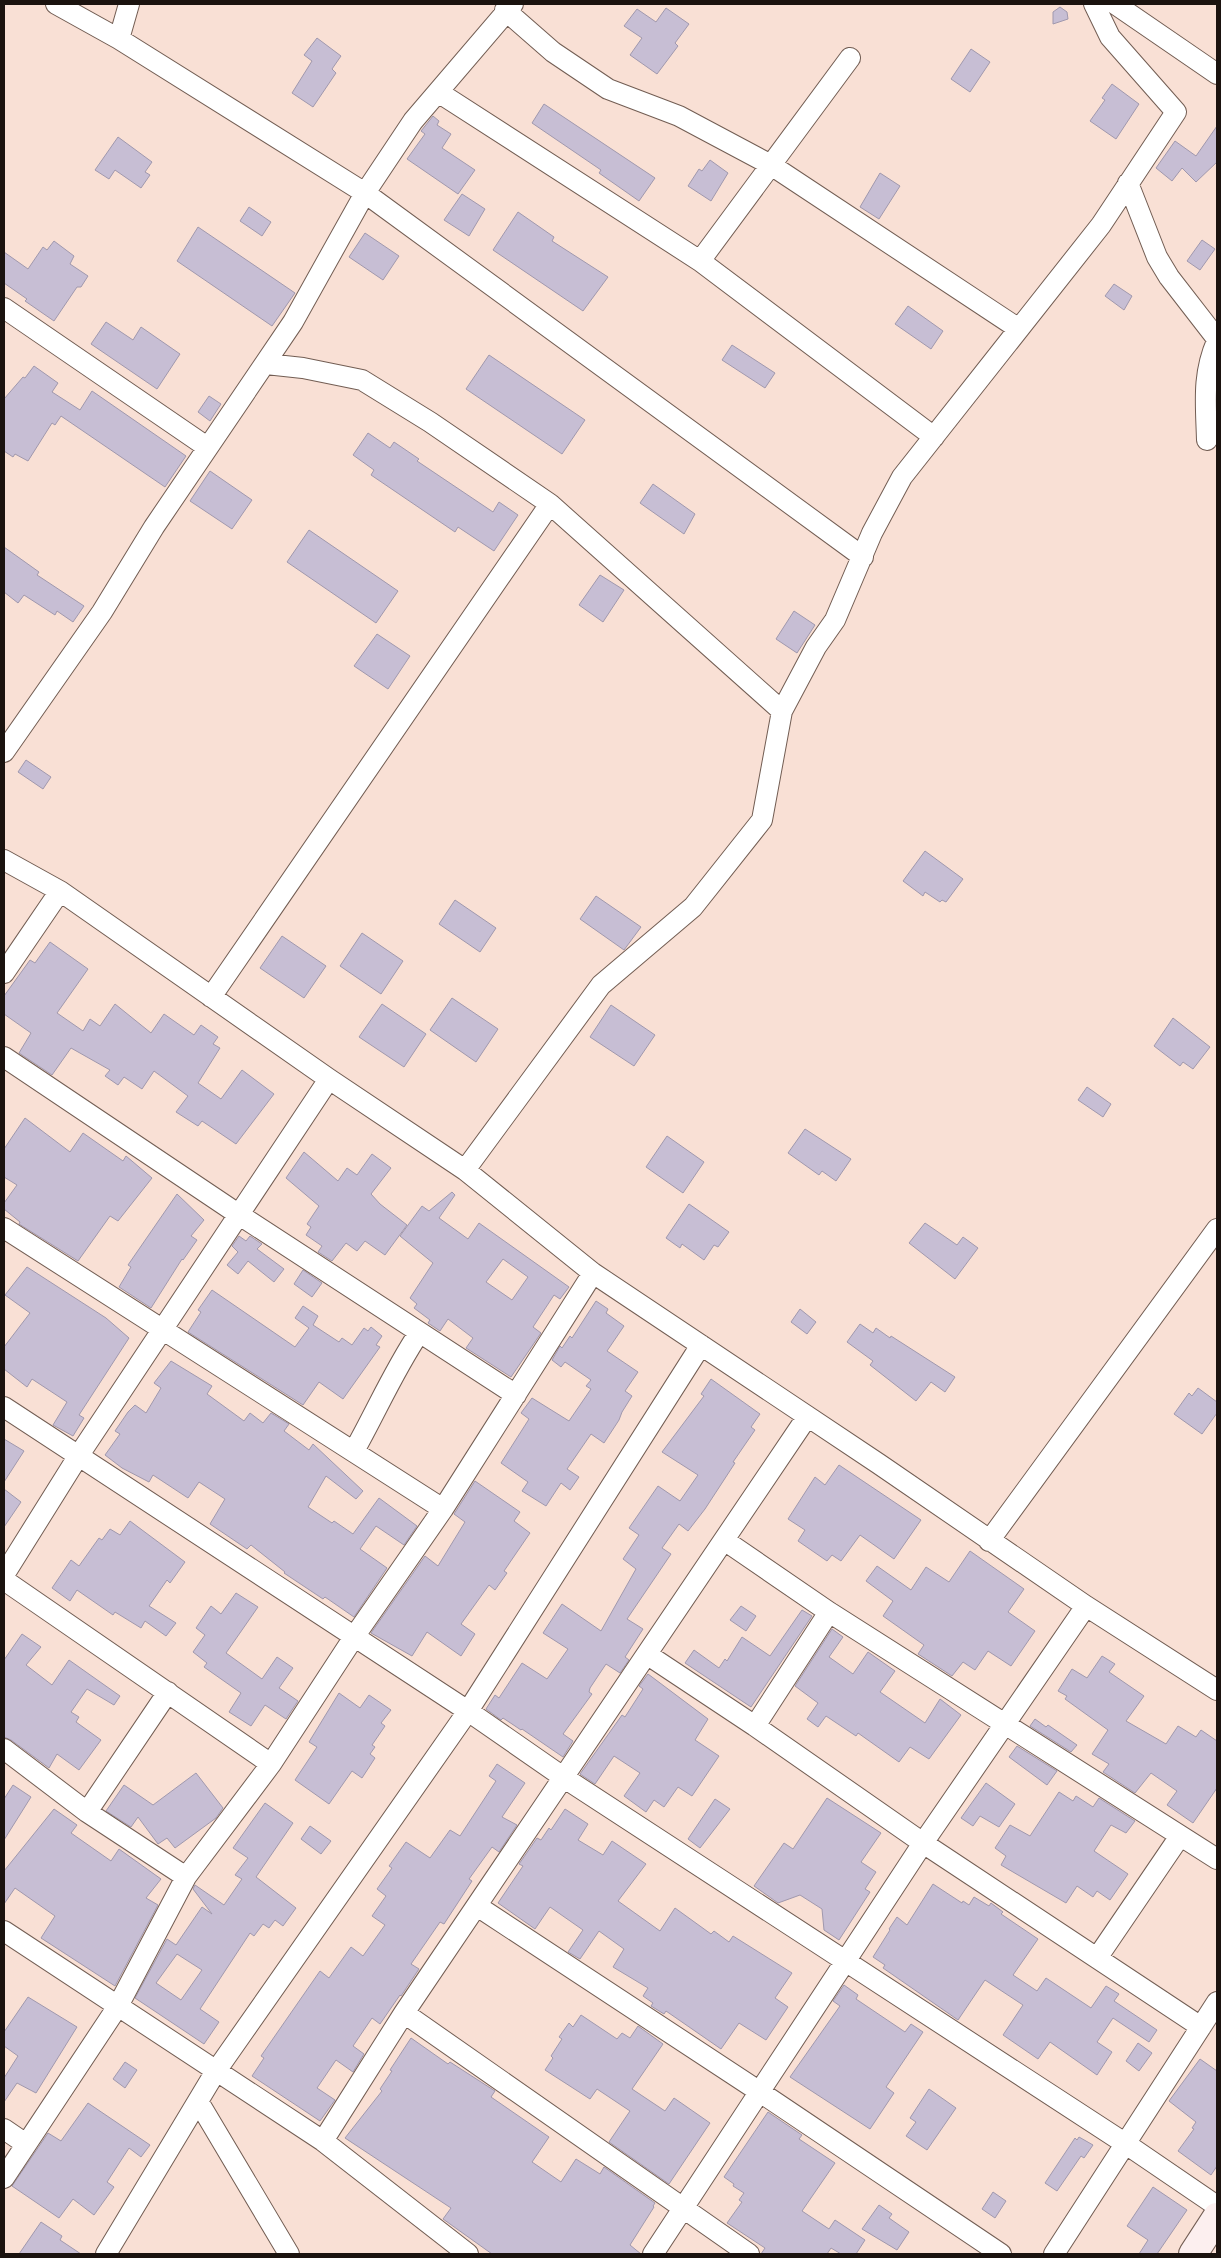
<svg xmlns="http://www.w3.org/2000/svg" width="1221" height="2258" viewBox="0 0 1221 2258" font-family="'Public Sans',sans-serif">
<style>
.building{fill:#c7bed4;stroke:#a098ad;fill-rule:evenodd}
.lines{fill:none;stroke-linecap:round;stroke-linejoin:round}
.street-casing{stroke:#725d53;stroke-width:22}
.secondary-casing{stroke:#725d53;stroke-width:30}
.street{stroke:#fff;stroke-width:20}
.secondary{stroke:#fcefef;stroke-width:28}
</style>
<rect width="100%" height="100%" fill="#f9e0d5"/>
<path class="building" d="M1060 7 1067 12 1068 19 1053 24V12Z
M666 8 689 24 675 43 678 46 657 74 630 55 642 38 624 26 637 9 656 22Z
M317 38 341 56 332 69 336 73 313 107 292 93 312 61 304 55Z
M971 49 990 62 970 92 951 79Z
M1112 84 1139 104 1116 139 1090 121 1105 100 1102 98Z
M544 104 655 178 639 201 599 173 601 170 532 123Z
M433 116 439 121 437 125 451 134 442 148 475 170 458 194 407 159 425 134 421 131Z
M1217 126V162L1196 182 1182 168 1172 181 1156 168 1175 141 1196 156Z
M118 137 152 162 145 172 150 175 141 188 115 170 109 179 95 170Z
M710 160 728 173 711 201 688 186 699 169 702 171Z
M880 173 900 186 879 219 860 207Z
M462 194 485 209 469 236 444 220Z
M249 207 271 222 262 236 240 221Z
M518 212 554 237 552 241 608 277 583 311 493 250Z
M198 227 295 293 272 326 177 261Z
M365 233 399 256 383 280 349 257Z
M1202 240 1215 249 1200 270 1187 261Z
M54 241 74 256 70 264 88 276 81 287H77L54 321 25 301 27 299 4 283V252L28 269 43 247 47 250Z
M1114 284 1132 296 1124 310 1105 296Z
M908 306 943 331 931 349 895 324Z
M106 322 133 340 141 327 180 354 157 389 91 344Z
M732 345 775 373 765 388 722 360Z
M489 355 585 420 562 454 466 389Z
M34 366 58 383 52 392 80 410 92 391 186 456 165 487 61 416 55 425 52 423 28 461 15 454 13 457 4 451V399L23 377 25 378Z
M209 396 221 404 210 421 198 412Z
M368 433 390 448 394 442 419 459 417 461 493 512 499 502 518 515 494 551 458 527 455 532 371 475 374 470 353 455Z
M210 471 252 500 232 529 190 501Z
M653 484 695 514 684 534 640 503Z
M309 530 398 591 376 623 287 562Z
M4 547 39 572 37 575 84 606 73 622 57 611 55 615 24 595 18 603 4 592Z
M600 575 624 590 603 622 579 605Z
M794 611 815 625 797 653 776 639Z
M377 634 410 656 388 689 354 666Z
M26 760 51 777 43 789 18 772Z
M925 851 963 879 946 902 942 900 940 902 925 892 923 896 903 881Z
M596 896 641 927 624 950 580 919Z
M455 900 496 928 480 952 439 924Z
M362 933 403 961 381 994 340 966Z
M282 936 326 966 304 998 260 968Z
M50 942 88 969 57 1013 83 1031 90 1019 100 1026 115 1004 151 1033 164 1014 194 1035 201 1025 218 1037 213 1044 220 1048 198 1083 221 1099 242 1070 274 1094 236 1144 202 1121 198 1126 176 1112 188 1096 154 1071 142 1089 124 1077 118 1085 105 1076 110 1070 71 1048 52 1075 19 1053 31 1033 4 1014V996L30 960 35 963Z
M452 998 498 1029 476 1062 430 1030Z
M382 1004 426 1034 404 1067 359 1037Z
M611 1005 655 1035 634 1066 590 1037Z
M1173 1018 1210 1047 1193 1069 1183 1062 1180 1066 1154 1046Z
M1087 1087 1111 1104 1103 1117 1078 1100Z
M25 1118 70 1152 83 1133 123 1161 126 1156 152 1178 118 1221 110 1216 78 1261 19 1224 20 1222 4 1209V1203L17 1185 4 1177V1149Z
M805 1129 851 1159 836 1181 822 1171 819 1175 788 1153Z
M667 1136 704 1162 683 1193 646 1167Z
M304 1152 338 1181 347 1168 357 1175 372 1154 391 1168 371 1194 380 1204 407 1225 385 1255 365 1241 357 1251 346 1243 332 1261 318 1252 322 1246 306 1235 311 1227 307 1224 319 1206 286 1178Z
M452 1192 455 1195 439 1218 468 1239 479 1223 569 1287 560 1299 554 1295 533 1327 541 1333 511 1377 466 1348 473 1338 448 1319 440 1331 428 1323 430 1320 414 1308 417 1304 410 1298 433 1263 400 1236 422 1206 429 1211ZM503 1259 528 1277 512 1300 486 1282Z
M177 1194 204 1220 191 1236 197 1240 183 1260 182 1259 151 1308 119 1287 131 1267 128 1265Z
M689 1204 729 1232 718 1247 714 1245 704 1260 682 1244 680 1248 666 1238Z
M925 1223 957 1245 963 1237 978 1248 955 1279 909 1243Z
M239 1236 246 1241 250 1236 262 1244 257 1249 284 1269 274 1282 248 1261 238 1274 227 1265 238 1252 232 1246Z
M27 1267 106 1318 129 1338 79 1415 84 1418 73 1436 53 1425 67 1402 32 1379 27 1387 4 1369V1347L30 1313 5 1295Z
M303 1270 322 1283 312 1297 294 1284Z
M212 1290 295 1347 309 1328 295 1318 303 1306 318 1316 313 1325 339 1342 342 1338 352 1345 364 1328 368 1331 371 1327 382 1336 376 1345 380 1347 343 1399 319 1382 303 1405 188 1332 201 1312 198 1310Z
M596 1301 608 1309 606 1313 624 1326 607 1351 638 1372 625 1391 632 1396 622 1412 619 1420 604 1443 591 1434 567 1469 579 1477 570 1490 561 1483 546 1506 522 1491 528 1482 501 1463 529 1419 521 1413 532 1398 569 1421 591 1389 586 1386 591 1380 565 1362 561 1367 552 1360 560 1346 562 1348 570 1336 572 1338Z
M800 1309 816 1322 807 1334 791 1322Z
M860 1324 873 1333 876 1328 890 1338 891 1336 955 1377 945 1392 931 1382 916 1401 870 1365 873 1361 847 1342Z
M171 1361 212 1386 207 1394 244 1421 250 1413 263 1423 271 1413 289 1424 284 1431 309 1450 313 1444 363 1491 356 1499 326 1476 308 1507 332 1523 334 1521 353 1534 379 1498 417 1526 404 1545 376 1526 360 1549 387 1568 354 1617 325 1597 323 1599 284 1573 285 1572 251 1545 247 1549 210 1524 225 1499 199 1482 188 1498 153 1475 149 1482 122 1468 105 1455 120 1434 115 1431 128 1412 135 1405 146 1413 161 1388 154 1383Z
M711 1379 760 1414 751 1427 755 1430 733 1462 735 1463 705 1509 688 1531 679 1524 662 1548 671 1554 627 1619 643 1629 625 1657 629 1660 620 1673 606 1664 590 1688 589 1692 592 1694 563 1734 573 1741 563 1757 522 1729 521 1730 503 1718 501 1720 486 1709 495 1695 499 1698 522 1663 547 1679 568 1649 543 1633 562 1604 601 1631 636 1569 623 1559 639 1535 629 1528 658 1486 680 1501 698 1475 662 1452 704 1396 701 1394Z
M1198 1388 1217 1402V1413L1202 1434 1174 1414 1189 1393 1192 1396Z
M4 1439 24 1451 4 1482Z
M839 1465 921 1520 894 1559 860 1535 841 1561 832 1555 827 1561 798 1541 805 1530 788 1519 815 1477 825 1485Z
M475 1481 520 1512 514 1521 530 1533 504 1571 507 1573 495 1590 489 1585 461 1624 475 1634 461 1656 427 1632 412 1656 371 1633 425 1556 438 1566 465 1522 454 1514Z
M4 1489 21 1502 4 1527Z
M130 1521 185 1562 170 1583 167 1580 149 1606 176 1623 166 1636 145 1621 141 1628 115 1612 113 1615 77 1590 70 1601 52 1588 71 1560 79 1566 99 1538 102 1540 110 1529 120 1535Z
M970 1551 1024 1589 1008 1612 1035 1631 1011 1666 988 1651 975 1670 963 1662 952 1676 918 1654 924 1645 883 1616 893 1601 866 1581 877 1566 911 1590 926 1567 949 1582Z
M236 1593 258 1607 226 1653 262 1679 277 1657 293 1668 279 1688 298 1701 286 1719 265 1705 251 1726 229 1712 241 1693 204 1667 207 1663 193 1652 205 1635 196 1628 211 1606 221 1614Z
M741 1606 756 1616 746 1631 730 1620Z
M802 1610 812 1616 751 1707 685 1663 694 1650 719 1668 725 1659 727 1661 742 1637 770 1656Z
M832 1629 843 1637 829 1657 853 1674 868 1652 895 1671 880 1692 925 1723 940 1699 961 1715 929 1759 910 1747 899 1762 858 1733 856 1736 826 1716 818 1727 807 1719 818 1703 795 1686Z
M22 1634 41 1647 26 1665 52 1685 69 1660 120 1696 114 1705 87 1689 71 1712 79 1717 76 1722 101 1740 79 1770 57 1754 49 1768 11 1740 4 1737V1660Z
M1102 1656 1115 1664 1109 1672 1144 1696 1126 1721 1166 1744 1178 1726 1196 1737 1201 1730 1217 1741V1788L1193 1823 1167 1805 1177 1791 1151 1773 1135 1793 1103 1772 1109 1764 1092 1754 1108 1730 1065 1699 1067 1696 1058 1691 1072 1669 1087 1678Z
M648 1674 708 1719 695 1740 719 1756 692 1796 678 1787 664 1807 654 1800 646 1812 624 1796 640 1773 614 1756 595 1784 580 1774 622 1715 625 1717 643 1689 639 1686Z
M339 1693 360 1708 369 1695 391 1710 381 1723 385 1726 372 1745 375 1747 370 1754 375 1758 362 1778 352 1771 329 1804 295 1780 317 1747 309 1742Z
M1035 1719 1046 1727 1048 1725 1077 1745 1071 1752 1030 1726Z
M1017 1746 1057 1771 1047 1785 1009 1757Z
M497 1764 525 1783 502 1817 517 1825 499 1852 492 1847 469 1879 472 1881 444 1924 440 1922 411 1964 419 1969 401 1996 400 1995 380 2024 372 2018 353 2046 364 2054 353 2072 336 2060 317 2088 335 2100 320 2121 252 2076 264 2058 261 2056 320 1971 329 1978 351 1947 363 1956 385 1925 372 1916 386 1896 377 1889 392 1868 389 1866 406 1842 430 1858 450 1830 460 1836 496 1781 489 1776Z
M196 1773 223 1808 216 1818 175 1848 167 1838 158 1844 138 1817 131 1827 106 1811 124 1785 153 1805Z
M986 1783 1015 1804 999 1827 980 1816 973 1826 961 1818Z
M13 1785 31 1797 4 1840V1799Z
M1059 1792 1073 1801 1076 1796 1093 1807 1099 1798 1135 1821 1126 1833 1111 1825 1094 1851 1128 1874 1110 1900 1097 1891 1093 1897 1077 1886 1066 1903 1001 1865 1006 1856 995 1848 1010 1825 1030 1836Z
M827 1798 881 1833 861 1862 876 1872 865 1889 870 1892 839 1940 824 1930 822 1909 800 1895 778 1903 754 1886 784 1843 793 1849Z
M715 1799 730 1809 700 1848 688 1839Z
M265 1803 293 1823 256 1877 296 1908 283 1926 275 1920 269 1928 263 1924 254 1936 250 1933 200 2009 219 2022 204 2044 135 1998 167 1939 176 1945 202 1907 212 1914 193 1889 195 1885 224 1905 242 1879 235 1875 248 1858 233 1848ZM177 1954 202 1970 181 2000 156 1983Z
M54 1809 77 1825 71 1833 111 1861 119 1849 161 1879 146 1898 158 1905 115 1986 41 1938 55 1916 15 1888 4 1904V1871Z
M565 1809 588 1824 578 1840 603 1855 612 1841 646 1864 618 1901 660 1931 675 1908 711 1934 714 1931 729 1942 733 1936 792 1973 775 1998 788 2007 766 2040 739 2023 721 2049 666 2011 664 2014 651 2006 653 2003 643 1996 648 1988 613 1967 624 1949 599 1931 580 1959 568 1952 583 1930 550 1907 535 1929 498 1903 523 1866 519 1864 537 1838 541 1840 549 1828 551 1830Z
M310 1826 331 1841 321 1854 301 1839Z
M933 1884 962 1903 963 1901 969 1905 974 1897 989 1906 991 1903 1003 1912 1001 1914 1038 1939 1013 1975 1037 1991 1046 1978 1091 2008 1106 1986 1119 1994 1114 2001 1157 2030 1149 2042 1113 2018 1097 2042 1112 2052 1097 2075 1050 2042 1038 2059 1003 2035 1023 2005 985 1980 958 2020 883 1968 885 1965 873 1957 890 1930 889 1929 897 1917 907 1925Z
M844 1985 858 1995 856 1999 905 2032 911 2024 923 2032 886 2087 894 2093 870 2129 790 2077 840 2006 833 2001Z
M28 1997 77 2027 36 2093 17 2083 4 2102V2078L18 2056 4 2046V2032Z
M581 2015 617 2039 622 2033 630 2038 638 2026 663 2044 632 2089 665 2111 674 2098 710 2123 669 2184 609 2142 630 2111 597 2089 590 2099 545 2070 553 2058 551 2056 562 2039 559 2037 569 2023 573 2027Z
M411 2038 448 2064 450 2062 495 2091 491 2097 549 2137 532 2162 561 2182 576 2159 600 2174 604 2167 655 2203 653 2206 654 2207 630 2245 641 2254H492L443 2219 451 2208 345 2138 382 2091 380 2089 392 2071 390 2070Z
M1138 2043 1152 2053 1139 2071 1126 2061Z
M1200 2059 1217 2071V2166L1211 2175 1178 2151 1194 2129 1192 2128 1196 2122 1169 2101Z
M125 2062 137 2070 125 2088 113 2079Z
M929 2089 956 2108 927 2150 906 2136 916 2122 910 2118Z
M88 2103 150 2145 141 2157 129 2148 107 2182 114 2187 94 2215 73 2199 59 2218 12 2186 48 2133 61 2141Z
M768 2112 802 2135 799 2139 835 2163 802 2211 829 2229 835 2220 865 2240 856 2254H841L831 2248 827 2254H761L765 2248 727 2223 742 2202 739 2200 744 2193 733 2186 734 2184 724 2177Z
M1079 2137 1093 2145 1084 2158 1081 2156 1057 2191 1045 2183 1075 2138 1077 2140Z
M1153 2187 1187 2210 1157 2254H1139L1148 2240 1127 2226Z
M993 2192 1006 2201 995 2218 982 2209Z
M879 2205 892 2214 889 2218 909 2232 897 2250 862 2229Z
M41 2222 62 2236 60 2240 81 2254H19Z"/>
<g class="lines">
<defs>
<path id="street" d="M56 4 119 39 365 193 863 557
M1115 4 1217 74
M505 10 553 52 608 89 679 116 771 165 1019 329
M119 39 129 4
M438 92 700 261 934 437
M1128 183 1157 257 1169 277 1217 339
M700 261 850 58
M4 308 207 447
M266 364 303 368 362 380 430 422 550 504 782 711
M1207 440C1206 404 1202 375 1217 341
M4 752 102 612 154 527 293 322 365 193 413 121 513 4
M4 860 60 891 329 1079 465 1170 593 1273 879 1464 1086 1606 1217 1690
M4 973 60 891
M211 997 550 504
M4 1057 238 1214 516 1395
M465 1170 601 985 693 907 762 820 782 711 816 647 835 620 872 533 902 477 1101 225 1176 112 1110 37 1094 4
M4 1228 443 1509
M4 1407 468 1711 563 1777 1126 2144 1217 2206
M354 1451C376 1412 394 1370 419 1333
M724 1540 829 1612 1217 1859
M989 1541 1217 1229
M4 1575 79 1455 329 1079
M4 1580 271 1764
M648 1655 755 1726 923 1843 1201 2027
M755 1726 829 1612
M4 1749 87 1812 186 1877
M87 1812 168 1692
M477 1906 760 2092 1001 2254
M4 1931 323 2141 468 2254
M1097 1958 1180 1836
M404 2013 749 2254
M198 2101 289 2254
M4 2129 26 2144
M323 2141 404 2013 807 1417
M4 2178 118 2006 186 1877 271 1764 354 1637 443 1509 593 1273
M106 2254 216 2071 468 1711 701 1345
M653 2254 923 1843 1086 1606
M1054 2254 1217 2002"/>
<path id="secondary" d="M1193 2254 1217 2217"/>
</defs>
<use href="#street" class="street-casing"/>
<use href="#secondary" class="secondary-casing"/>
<use href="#street" class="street"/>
<use href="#secondary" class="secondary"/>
</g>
<rect width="1221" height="2258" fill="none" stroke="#1b130f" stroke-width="10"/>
</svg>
